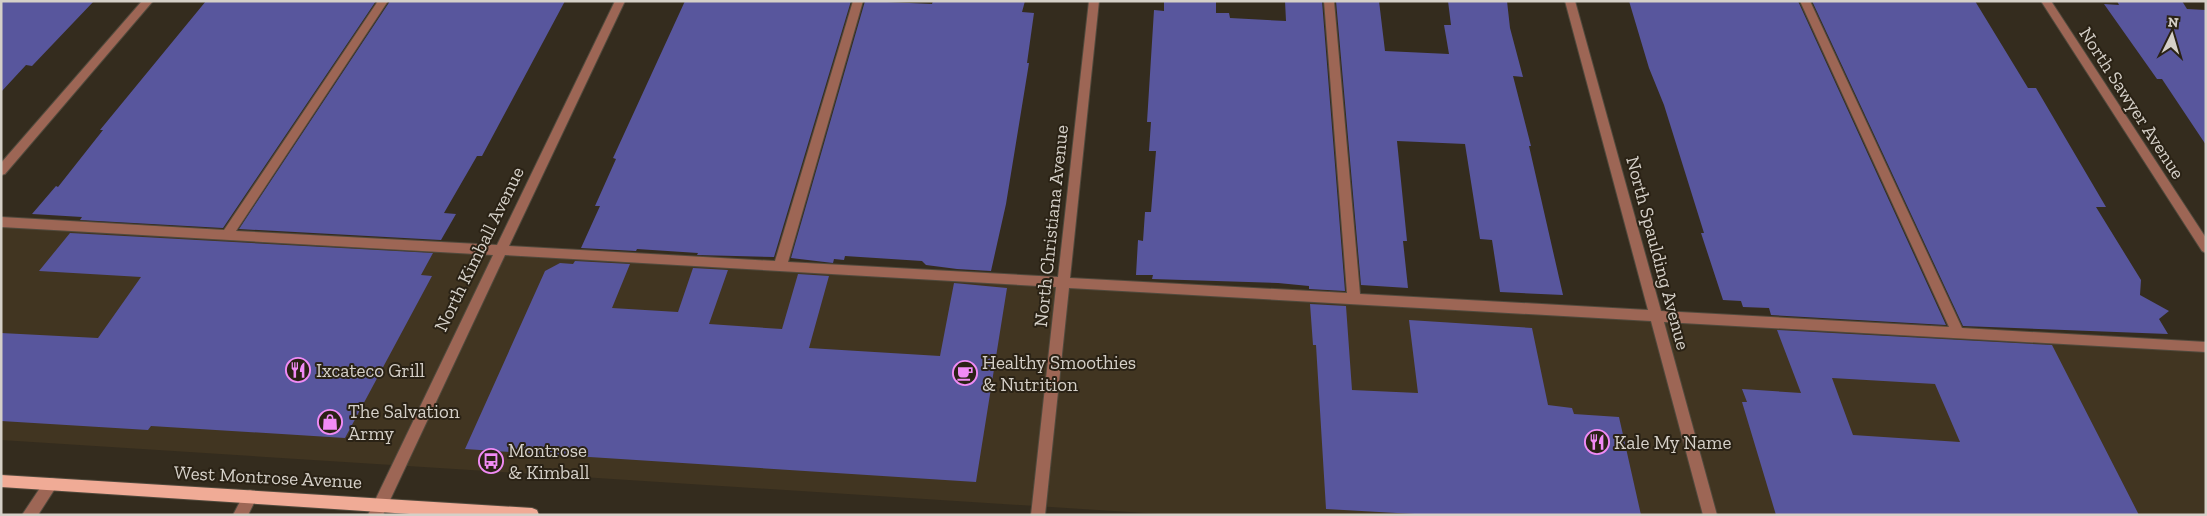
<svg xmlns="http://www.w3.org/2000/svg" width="2207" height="516" viewBox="0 0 2207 516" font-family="'Zilla Slab',serif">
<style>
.built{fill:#413521}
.building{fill:#58569d;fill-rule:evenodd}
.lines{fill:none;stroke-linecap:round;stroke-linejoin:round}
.minor-casing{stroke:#514a3d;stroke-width:2}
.major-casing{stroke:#514a3d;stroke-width:2}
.minor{fill:#9d6655;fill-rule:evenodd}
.major{fill:#f0ab96;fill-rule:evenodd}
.labels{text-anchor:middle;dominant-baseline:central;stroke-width:4;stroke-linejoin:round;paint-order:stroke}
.street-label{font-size:19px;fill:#d5d0c8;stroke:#2a2215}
.poi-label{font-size:19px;fill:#d5d0c8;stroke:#2a2215;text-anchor:start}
</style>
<rect width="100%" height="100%" fill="#342c1e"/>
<path class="built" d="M1 217 2206 346V515H1176L1 440Z"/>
<path class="building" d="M1 1H94L32 66 26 65 1 92Z
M206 1H376L223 228 80 220 82 217 32 214 56 186 58 187 103 130H100Z
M390 1H565L482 156H477L444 213 456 214 441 240 239 229Z
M685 1H851L774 257 697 255 698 253 637 249 636 251 581 248 600 206H595L616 159 613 158Z
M865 1 932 4 933 1H1025L1022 12 1034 13 1027 63H1029L1006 204 991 271 957 269 926 265 922 261 845 256 844 260 834 259 833 263 791 258Z
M1164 1H1216V13H1229L1230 18 1286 21 1285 1H1322L1345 291 1309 289V286L1278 283 1152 279 1153 275H1136L1138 240 1143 241 1145 212H1151L1156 151H1149L1151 122H1147L1154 10 1164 11Z
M1336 1H1379L1385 51 1449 54 1444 25H1451L1448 1H1507L1510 28 1523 77 1513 76 1531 146H1529L1563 295 1500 292 1492 240 1480 239 1465 144 1397 141 1407 241H1403L1408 288 1361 285Z
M1629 1H1798L1946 325 1771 315 1769 308 1743 307 1741 301 1723 300 1701 233H1704L1664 105 1649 68Z
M1812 1H1975L2028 88H2036L2106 207H2096L2141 280 2140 295 2169 311 2159 319 2168 334 1963 326Z
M2117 1H2182L2187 9 2206 10V145L2162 79H2157L2104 4 2119 5Z
M70 233 433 253 421 275 432 276 345 438 151 426 148 430 1 421V333L98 338 141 277 39 271Z
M575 261 630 264 612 308 678 312 693 268 728 270 709 324 782 329 798 274 829 276 809 348 940 356 954 283 1007 288 976 482 465 449 545 271 560 263 573 264Z
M1310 304 1346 306 1352 390 1418 393 1409 320 1532 328 1548 405 1572 408 1574 414 1619 417 1641 515H1432L1326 509 1316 345H1313Z
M1777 330 2052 345 2139 515H1776L1742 402H1747L1742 389 1801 393ZM1832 378 1935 384 1960 442 1853 435Z"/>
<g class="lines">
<defs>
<path id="minor" d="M142 1H153L5 174 1 175V163Z
M378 1H388L236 231 497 245 615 1H625L509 246 775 261 853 1H863L788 262 1058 277 1089 1H1099L1070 278 1347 293 1324 1H1334L1360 294 1648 310 1565 1H1575L1661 311 1949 327 1800 1H1810L1962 328 2206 342V352L1664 322 1717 515H1703L1651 321 1069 288 1045 515H1031L1056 287 505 255 383 515H368L493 255 1 227V217L224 230Z
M2041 1H2051L2206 238V253L2202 251Z
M51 478 56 479 58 484 38 515H22L46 479Z
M250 490 255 492 257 497 248 515H233L245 492Z"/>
<path id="major" d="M1 475 532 508 537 510 539 515H425L1 487Z"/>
</defs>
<use href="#minor" class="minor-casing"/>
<use href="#major" class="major-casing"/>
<use href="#minor" class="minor"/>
<use href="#major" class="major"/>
</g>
<defs>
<symbol id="restaurant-ring" viewBox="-11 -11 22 22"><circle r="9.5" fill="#2a2215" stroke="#f18bf5" stroke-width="1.5"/><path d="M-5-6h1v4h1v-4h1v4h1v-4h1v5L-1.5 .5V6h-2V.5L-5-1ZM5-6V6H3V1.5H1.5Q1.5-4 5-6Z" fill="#f18bf5"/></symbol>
<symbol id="cafe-ring" viewBox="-11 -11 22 22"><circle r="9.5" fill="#2a2215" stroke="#f18bf5" stroke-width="1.5"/><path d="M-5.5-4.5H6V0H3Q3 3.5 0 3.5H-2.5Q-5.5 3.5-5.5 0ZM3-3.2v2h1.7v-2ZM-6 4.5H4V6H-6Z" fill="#f18bf5"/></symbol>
<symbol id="shop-ring" viewBox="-11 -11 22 22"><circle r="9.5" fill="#2a2215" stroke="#f18bf5" stroke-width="1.5"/><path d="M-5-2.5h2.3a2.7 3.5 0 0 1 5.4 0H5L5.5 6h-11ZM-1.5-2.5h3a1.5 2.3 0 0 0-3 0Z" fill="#f18bf5"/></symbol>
<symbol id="bus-ring" viewBox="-11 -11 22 22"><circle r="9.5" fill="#2a2215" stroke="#f18bf5" stroke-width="1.5"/><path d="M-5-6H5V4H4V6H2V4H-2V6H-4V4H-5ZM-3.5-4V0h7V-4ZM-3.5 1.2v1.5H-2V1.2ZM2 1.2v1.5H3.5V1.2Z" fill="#f18bf5"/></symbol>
</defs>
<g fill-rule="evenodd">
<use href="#restaurant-ring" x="284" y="356" width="28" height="28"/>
<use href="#cafe-ring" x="951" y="359" width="28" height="28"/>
<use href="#shop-ring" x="316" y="408" width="28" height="28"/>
<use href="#restaurant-ring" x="1583" y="428" width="28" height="28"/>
<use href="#bus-ring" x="477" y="447" width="28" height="28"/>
</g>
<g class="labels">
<g class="street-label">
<text transform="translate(2132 103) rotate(57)">North Sawyer Avenue</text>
<text transform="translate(1051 226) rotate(-84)">North Christiana Avenue</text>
<text transform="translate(479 249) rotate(-64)">North Kimball Avenue</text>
<text transform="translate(1658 253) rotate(75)">North Spaulding Avenue</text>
<text transform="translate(268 477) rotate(3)">West Montrose Avenue</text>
</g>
<g class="poi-label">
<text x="982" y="362">Healthy Smoothies<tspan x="982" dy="22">&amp; Nutrition</tspan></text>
<text x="316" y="370">Ixcateco Grill</text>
<text x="348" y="411">The Salvation<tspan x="348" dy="22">Army</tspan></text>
<text x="1614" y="442">Kale My Name</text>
<text x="508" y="450">Montrose<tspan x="508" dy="22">&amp; Kimball</tspan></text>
</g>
</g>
<rect width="2207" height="516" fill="none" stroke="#d5d0c8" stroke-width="5"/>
<g transform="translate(2172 35) rotate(5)" stroke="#2a2215" stroke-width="4" paint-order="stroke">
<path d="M0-4L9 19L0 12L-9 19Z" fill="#d5d0c8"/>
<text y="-8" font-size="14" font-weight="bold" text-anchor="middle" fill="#d5d0c8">N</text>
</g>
</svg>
